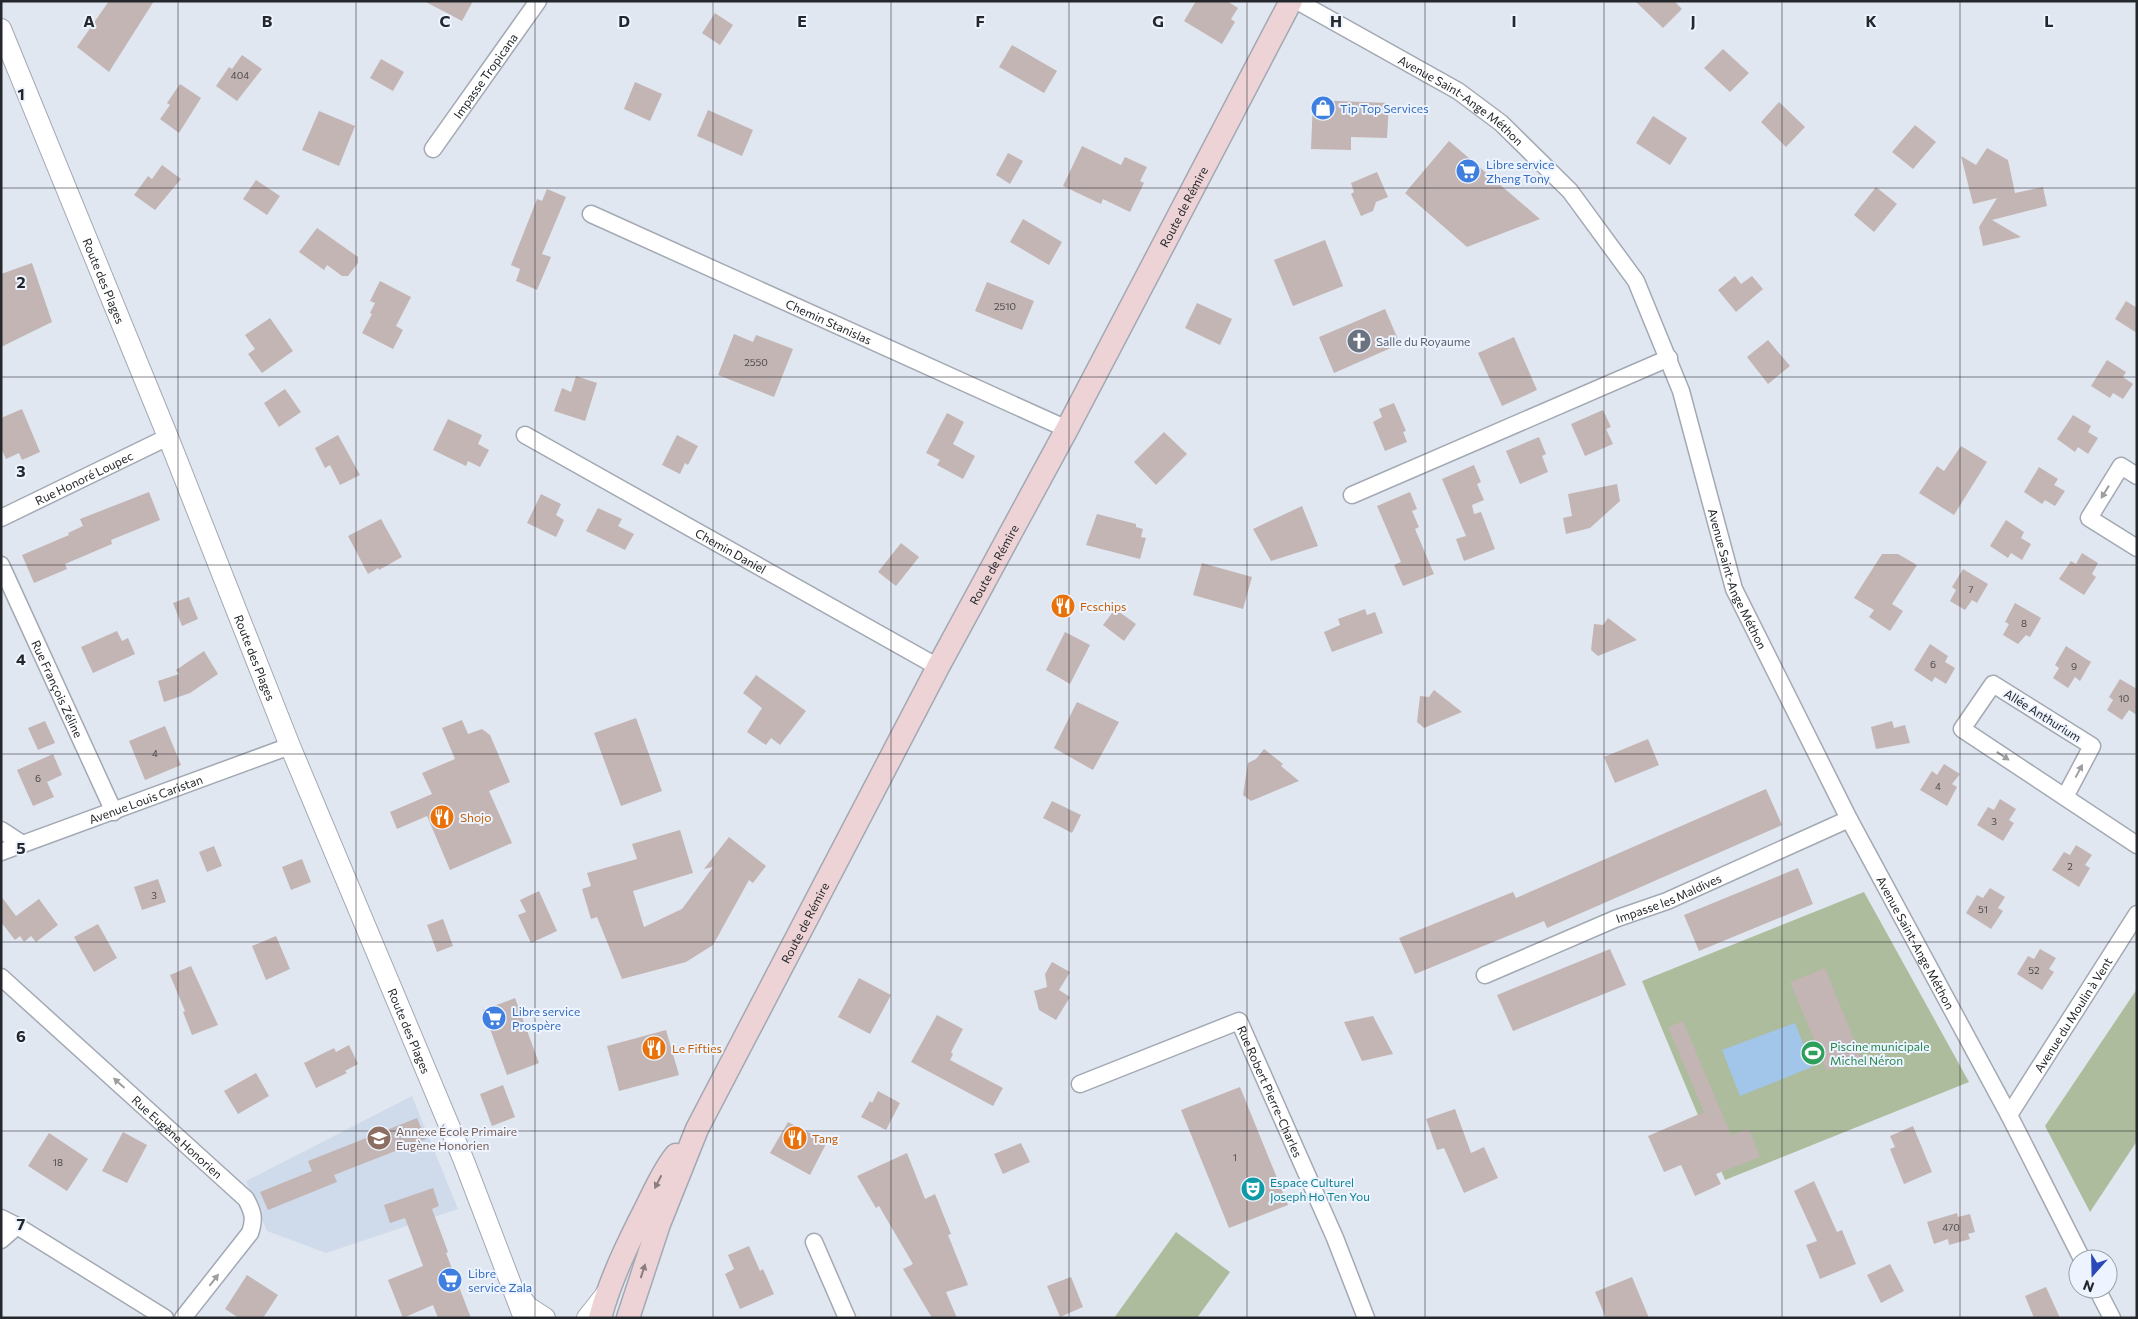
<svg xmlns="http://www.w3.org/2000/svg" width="2138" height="1319" viewBox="0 0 2138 1319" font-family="Commissioner,sans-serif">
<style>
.built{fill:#cfdaeb}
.green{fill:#acbc9c}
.water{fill:#a2c5ea}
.building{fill:#c3b5b3}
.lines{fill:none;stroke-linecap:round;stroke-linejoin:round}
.minor-casing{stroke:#a3a9b3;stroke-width:19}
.tertiary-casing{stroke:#a3a9b3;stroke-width:22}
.secondary-casing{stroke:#a3a9b3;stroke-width:25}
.minor{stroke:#fff;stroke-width:16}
.tertiary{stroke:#fff;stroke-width:20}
.secondary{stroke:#eed3d6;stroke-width:22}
.oneway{fill:#9c9ea0}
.oneway2{fill:#897d80}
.grid{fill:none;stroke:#24272b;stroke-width:1;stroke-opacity:0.55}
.labels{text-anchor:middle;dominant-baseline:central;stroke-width:4;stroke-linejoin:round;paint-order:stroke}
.number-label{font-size:10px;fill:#4c4a4d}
.street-label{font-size:12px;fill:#24272b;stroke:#edf4ff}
.shop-label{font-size:12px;fill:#366cbe;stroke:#edf4ff;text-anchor:start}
.worship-label{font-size:12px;fill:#5b616d;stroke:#edf4ff;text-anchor:start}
.food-label{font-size:12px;fill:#c56008;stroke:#edf4ff;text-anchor:start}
.leisure-label{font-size:12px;fill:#27864d;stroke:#edf4ff;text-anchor:start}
.education-label{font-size:12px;fill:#785e54;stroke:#edf4ff;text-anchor:start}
.culture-label{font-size:12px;fill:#0d838f;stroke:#edf4ff;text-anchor:start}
.grid-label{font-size:16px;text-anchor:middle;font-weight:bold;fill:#24272b;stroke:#edf4ff;stroke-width:4;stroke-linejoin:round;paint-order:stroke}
</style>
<rect width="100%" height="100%" fill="#e0e7f1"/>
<path class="built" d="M412 1096 458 1209 326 1253 267 1231 246 1181Z"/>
<path class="green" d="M1864 892 1969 1082 1725 1180 1642 981Z
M2137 989V1141L2090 1212 2045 1126Z
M1176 1232 1230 1272 1197 1318H1114Z"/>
<path class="water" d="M1795 1023 1812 1067 1740 1096 1722 1050Z"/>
<path class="building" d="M109 1H154L109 72 77 47Z
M424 1H473L462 21Z
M1196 1H1227L1238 8 1231 19 1235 22 1222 44 1184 21Z
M1635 1H1674L1682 9 1663 28Z
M715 13 733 25 720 45 702 33Z
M1012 45 1057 71 1044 93 999 67Z
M1723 49 1749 73 1730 92 1704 68Z
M242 55 262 69 237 101 216 86 229 67 232 69Z
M381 59 404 72 393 91 370 78Z
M635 82 662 94 650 121 624 109Z
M180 84 201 98 179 133 160 119 170 105 167 103Z
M1313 100 1389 103 1387 138 1351 137V150L1311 149Z
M1779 102 1805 127 1786 147 1761 122Z
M708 110 753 130 742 156 697 136Z
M319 111 355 126 339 166 302 150Z
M1653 116 1687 138 1670 165 1636 143Z
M1915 125 1936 142 1913 169 1892 152Z
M1449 141 1540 219 1467 247 1405 193Z
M1082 146 1121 165 1125 157 1147 167 1140 181 1144 183 1130 212 1103 199 1101 204 1063 186Z
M1987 148 2008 160 2015 193 2043 187 2047 206 1992 220 2021 237 1983 246 1979 227 1997 198 1973 204 1961 156 1976 165Z
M1008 153 1023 161 1010 184 996 175Z
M162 165 181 179 155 210 134 195 148 176 152 179Z
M1377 172 1388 197 1376 202 1373 211 1361 216 1351 194 1354 192 1351 183Z
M256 180 280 196 267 215 243 199Z
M1876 187 1897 204 1874 232 1854 215Z
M547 189 566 197 542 254 551 257 537 290 516 281 520 269 511 265 537 199 542 201Z
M1023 219 1062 242 1049 265 1010 242Z
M317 228 358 257V263L348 276H342L327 265 324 270 299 252Z
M1325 240 1343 286 1293 306 1274 260Z
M32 263 52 322 1 347V274Z
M1735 276 1741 284 1752 276 1763 289 1736 312 1718 290Z
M380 281 411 297 396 326 403 330 393 349 362 333 372 314 370 313 375 303 370 301Z
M987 282 1034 301 1022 330 975 311Z
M2126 301 2137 308V333L2115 319Z
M1197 303 1232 319 1220 345 1185 328Z
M1385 309 1400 344 1334 373 1319 337Z
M270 318 293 351 262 373 248 354 255 349 245 335Z
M734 334 753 342 756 335 793 349 774 397 718 375Z
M1514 337 1537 390 1502 406 1478 353Z
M1768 340 1790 366 1768 384 1747 357Z
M2107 360 2126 372 2123 377 2133 384 2123 399 2113 393 2110 398 2091 386Z
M576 376 597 383 585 421 554 411 562 388 571 392Z
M285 389 301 412 279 427 264 403Z
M1394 403 1406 431 1403 432 1407 442 1385 451 1373 422 1382 417 1379 409Z
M22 409 40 452 22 460 19 453 6 459 1 448V418Z
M1603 410 1611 427 1606 429 1613 444 1585 456 1571 424Z
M947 413 964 422 953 444 975 456 963 479 937 465 940 460 926 453Z
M2073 415 2091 426 2088 432 2098 438 2088 454 2078 447 2075 452 2057 439Z
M448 419 482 435 478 444 489 450 480 467 468 461 466 466 433 450Z
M1164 432 1187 454 1156 485 1134 462Z
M338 435 360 475 340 485 330 465 325 468 315 448Z
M677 435 698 446 688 465 685 463 680 474 662 465Z
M1539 437 1546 454 1542 456 1548 472 1520 484 1506 451Z
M1961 446 1987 462 1954 515 1919 493 1937 466 1944 471Z
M1474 465 1481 482 1477 484 1484 500 1472 505 1474 514 1481 512 1495 549 1464 561 1456 539 1466 536 1442 479Z
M2039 467 2058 479 2054 485 2065 491 2055 506 2045 500 2042 504 2024 492Z
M1617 484 1620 501 1590 528 1566 534 1563 518 1572 516 1568 494Z
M149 492 160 520 111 540 112 544 65 564 67 569 34 583 22 555 69 535 68 533 83 526 80 519Z
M1410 492 1417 509 1412 511 1419 527 1415 529 1434 574 1403 586 1394 565 1401 562 1377 506Z
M541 494 561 504 556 515 564 520 556 537 527 523Z
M1302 506 1318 546 1271 561 1253 529Z
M598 508 622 519 618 526 634 534 625 550 586 531Z
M1097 514 1136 524V527L1143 529 1141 537 1146 538 1140 559 1086 545Z
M381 519 402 557 379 570 378 568 368 574 348 536Z
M2006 520 2024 532 2021 538 2031 544 2022 560 2011 553 2008 558 1990 546Z
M901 543 919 557 896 586 878 572Z
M2082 553 2098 563 2092 574 2096 577 2084 595 2059 579 2071 561 2076 564Z
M1882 554H1898L1917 565 1892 604 1903 611 1890 631 1869 617 1874 610 1854 598Z
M1202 563 1252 577 1243 609 1193 595Z
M1963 569 1988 584 1977 603 1972 600 1965 610 1950 601 1956 590 1952 587Z
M189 597 198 619 182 626 173 603Z
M2015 603 2041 618 2030 637 2026 635 2018 644 2003 635 2009 624 2005 622Z
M1115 609 1136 624 1124 641 1103 625Z
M1365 609 1367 615 1375 612 1383 633 1332 652 1324 632 1340 625 1338 619Z
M1608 618 1637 640 1598 656 1591 650 1594 624 1603 625Z
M117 631 122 641 128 638 135 654 93 673 81 647Z
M1065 632 1090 645 1070 684 1046 670Z
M1930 644 1948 656 1945 662 1955 668 1946 684 1935 677 1932 682 1914 670Z
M2066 646 2091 662 2080 681 2075 677 2068 688 2053 678 2059 668 2055 665Z
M204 651 218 674 190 693 164 702 158 681 179 674 176 670Z
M756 675 806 711 780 745 771 738 766 745 747 732 762 708 743 693Z
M2120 679 2137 689V715L2129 710 2122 720 2107 710 2113 700 2109 697Z
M1434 690 1462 712 1424 728 1417 722 1420 696 1429 697Z
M1077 702 1119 722 1093 770 1054 748Z
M636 718 662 791 621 806 594 733Z
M462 720 468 734 482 729 490 735 510 782 489 791 512 843 450 870 427 816 397 829 390 812 432 794 422 773 455 759 442 728Z
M45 721 55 743 38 750 28 728Z
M1892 721 1894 728 1905 725 1910 743 1876 749 1871 727Z
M165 726 181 765 145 780 129 741Z
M1648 739 1659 765 1615 783 1604 757Z
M1264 749 1283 764 1281 766 1299 781 1251 801 1243 795 1248 763 1256 759Z
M53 754 62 775 47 782 54 797 33 806 17 770Z
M1944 764 1960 774 1952 784 1957 787 1947 806 1920 790 1932 771 1937 775Z
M1766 789 1782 825 1547 928 1544 921 1415 974 1399 938 1513 892 1516 898Z
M2000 799 2016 809 2009 820 2014 823 2003 841 1977 825 1988 807 1994 810Z
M1052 801 1081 815 1072 833 1043 818Z
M680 830 693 873 633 891 644 927 682 909 713 867 704 869 729 837 766 866 753 883 749 880 713 945 686 962 622 979 597 917 591 919 582 889 591 886 587 873 637 859 632 844Z
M2076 845 2092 855 2085 865 2090 868 2079 887 2052 870 2064 852 2070 855Z
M214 846 222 866 207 872 199 852Z
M302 859 311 882 291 890 282 867Z
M1798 868 1813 904 1699 951 1684 915Z
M158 879 166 902 142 910 134 887Z
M1990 888 2005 897 1998 908 2003 911 1991 929 1966 913 1977 895 1983 898Z
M539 891 557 931 531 943 518 915 526 912 520 900Z
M1 896 16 916 39 899 58 925 36 942 31 936 24 942 20 936 15 940 1 922Z
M443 919 453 946 437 952 427 925Z
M98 924 117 958 94 972 74 937Z
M276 936 290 969 266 980 252 946Z
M1610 949 1626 985 1513 1031 1497 995Z
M2040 949 2056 958 2049 969 2054 972 2042 990 2017 974 2028 956 2034 959Z
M1052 962 1070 972 1059 990 1070 997 1056 1020 1039 1010 1034 991 1047 987 1045 974Z
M191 966 218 1025 192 1035 183 1012 185 1011 170 975Z
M1825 968 1861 1057 1827 1071 1790 982Z
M859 978 891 995 870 1034 838 1017Z
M515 998 539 1063 507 1075 483 1010Z
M937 1015 963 1029 951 1052 953 1054 950 1060 1003 1088 993 1106 911 1062Z
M1373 1016 1393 1054 1362 1061 1344 1022Z
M1683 1021 1731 1135 1749 1129 1760 1157 1716 1174 1721 1184 1695 1196 1681 1165 1664 1172 1648 1136 1704 1112 1668 1027Z
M666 1030 679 1075 619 1091 607 1046Z
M349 1045 358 1064 345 1071 347 1073 316 1088 304 1063 334 1048 336 1052Z
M256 1073 269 1096 238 1114 224 1091Z
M503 1085 515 1117 492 1126 480 1094Z
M1240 1087 1288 1205 1229 1228 1181 1110Z
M878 1091 900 1103 886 1130 861 1117 870 1101 872 1103Z
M1455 1109 1471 1153 1484 1147 1498 1178 1464 1193 1444 1148 1437 1150 1426 1119Z
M417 1118 426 1139 334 1175 337 1182 268 1210 260 1192 312 1171 308 1161Z
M788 1122 827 1142 810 1175 770 1153Z
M1913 1126 1932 1172 1904 1184 1890 1149 1895 1147 1890 1136Z
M123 1132 147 1145 127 1183 102 1171Z
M49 1133 88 1159 67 1191 28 1166Z
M1021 1143 1030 1162 1003 1174 994 1154Z
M907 1153 925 1199 935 1194 951 1234 948 1235 968 1285 946 1292 957 1318H932L903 1269 913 1264 879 1206 876 1208 857 1176Z
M1814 1181 1837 1232 1842 1230 1856 1264 1820 1279 1806 1245 1817 1241 1794 1191Z
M433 1188 439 1206 432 1209 448 1252 446 1253 471 1318H438L433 1305 403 1318 388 1280 423 1266 405 1218 390 1223 384 1205Z
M1957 1213 1958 1217 1970 1214 1975 1232 1968 1234 1970 1239 1949 1245 1948 1239 1934 1244 1927 1222Z
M749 1246 760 1271 763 1269 774 1294 740 1309 725 1274 734 1269 728 1255Z
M1890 1264 1904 1291 1881 1303 1867 1275Z
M247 1275 278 1295 263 1318H239L225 1309Z
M1071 1277 1083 1307 1060 1317 1047 1286Z
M1632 1277 1649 1318H1606L1595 1292Z
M2046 1287 2060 1318H2034L2025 1296Z"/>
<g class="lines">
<defs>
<g id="minor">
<path id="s1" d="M1297 1 1458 91 1501 123 1570 191 1636 281 1681 391 1734 589 1849 819 2009 1115 2082 1259"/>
<path id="s2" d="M433 149 538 1"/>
<path id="s3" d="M591 214 1067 429"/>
<path id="s4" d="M525 435 938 667"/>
<path d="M2137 476 2121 466 2089 518 2137 548"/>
<path d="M1352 495 1669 358"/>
<path id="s5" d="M1 518 168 437"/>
<path id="s6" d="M1 565 114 812"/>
<path d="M2065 797 2092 746 1993 684 1962 729 2137 845"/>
<path d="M1 830 21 843"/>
<path id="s7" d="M1 852 290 746"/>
<path id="s8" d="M1485 975 1615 919 1667 901 1849 819"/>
<path id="s9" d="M1 977 246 1199C253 1212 255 1219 250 1233L183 1318"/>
<path id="s10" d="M1080 1084 1239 1021 1335 1238 1366 1318"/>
<path id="s11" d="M2009 1115 2137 914"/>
<path d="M1 1218 17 1226 165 1318"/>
<path d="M1 1240 17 1226"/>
<path d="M814 1242 847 1318"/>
<path d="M2097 1289 2112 1318"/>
</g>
<g id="tertiary">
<path id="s12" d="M1 29 168 437 290 746 464 1161 524 1318"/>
<path d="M519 1295 528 1307 545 1318"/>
<path d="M587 1318 606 1294"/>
</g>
<g id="secondary">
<path d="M600 1318C610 1280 628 1243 646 1208 655 1190 663 1171 676 1155"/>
<path id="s13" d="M628 1318 659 1224 697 1129 938 667 1067 429 1291 1"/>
</g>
</defs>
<use href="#minor" class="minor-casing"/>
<use href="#tertiary" class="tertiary-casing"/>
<use href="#secondary" class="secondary-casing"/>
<use href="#minor" class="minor"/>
<use href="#tertiary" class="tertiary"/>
<use href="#secondary" class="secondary"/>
</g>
<defs><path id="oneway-solid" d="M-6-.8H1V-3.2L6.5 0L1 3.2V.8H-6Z" transform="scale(1.25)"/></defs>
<g class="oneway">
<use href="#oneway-solid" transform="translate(2105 492) rotate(122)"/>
<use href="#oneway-solid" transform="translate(2003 756) rotate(33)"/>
<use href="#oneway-solid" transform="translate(2079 771) rotate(-62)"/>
<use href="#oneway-solid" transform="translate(119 1083) rotate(-138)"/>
<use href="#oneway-solid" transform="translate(214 1280) rotate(-52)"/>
</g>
<g class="oneway2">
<use href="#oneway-solid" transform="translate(658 1182) rotate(117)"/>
<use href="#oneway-solid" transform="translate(643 1271) rotate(-72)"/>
</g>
<path class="grid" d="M178 1V1318M356 1V1318M535 1V1318M713 1V1318M891 1V1318M1069 1V1318M1247 1V1318M1425 1V1318M1604 1V1318M1782 1V1318M1960 1V1318M1 188H2137M1 377H2137M1 565H2137M1 754H2137M1 942H2137M1 1131H2137"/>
<defs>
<symbol id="shop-disc" viewBox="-11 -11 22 22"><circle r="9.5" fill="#3f7fe0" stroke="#edf4ff"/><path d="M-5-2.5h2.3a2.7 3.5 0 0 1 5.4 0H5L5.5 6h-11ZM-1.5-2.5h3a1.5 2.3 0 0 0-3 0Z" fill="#fff"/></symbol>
<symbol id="supermarket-disc" viewBox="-11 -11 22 22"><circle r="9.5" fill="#3f7fe0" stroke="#edf4ff"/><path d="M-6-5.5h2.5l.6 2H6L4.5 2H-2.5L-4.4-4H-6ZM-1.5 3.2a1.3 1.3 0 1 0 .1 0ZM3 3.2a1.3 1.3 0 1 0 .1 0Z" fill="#fff"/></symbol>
<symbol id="church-disc" viewBox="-11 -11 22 22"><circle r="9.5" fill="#6b7280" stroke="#edf4ff"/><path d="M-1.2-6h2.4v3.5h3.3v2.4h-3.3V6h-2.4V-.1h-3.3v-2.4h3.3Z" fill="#fff"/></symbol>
<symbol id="restaurant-disc" viewBox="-11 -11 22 22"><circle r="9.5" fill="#e8710a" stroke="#edf4ff"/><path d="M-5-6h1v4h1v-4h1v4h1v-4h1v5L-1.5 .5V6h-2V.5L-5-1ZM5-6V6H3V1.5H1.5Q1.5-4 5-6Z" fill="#fff"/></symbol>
<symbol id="stadium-disc" viewBox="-11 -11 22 22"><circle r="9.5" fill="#2e9e5b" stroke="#edf4ff"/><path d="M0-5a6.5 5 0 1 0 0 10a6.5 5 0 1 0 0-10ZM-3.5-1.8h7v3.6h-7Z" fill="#fff"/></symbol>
<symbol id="school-disc" viewBox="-11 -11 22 22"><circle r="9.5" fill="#8d6e63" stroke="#edf4ff"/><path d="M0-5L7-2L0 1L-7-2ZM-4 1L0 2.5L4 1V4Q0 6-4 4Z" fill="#fff"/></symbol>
<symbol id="theatre-disc" viewBox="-11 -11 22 22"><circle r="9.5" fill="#0f9aa8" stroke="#edf4ff"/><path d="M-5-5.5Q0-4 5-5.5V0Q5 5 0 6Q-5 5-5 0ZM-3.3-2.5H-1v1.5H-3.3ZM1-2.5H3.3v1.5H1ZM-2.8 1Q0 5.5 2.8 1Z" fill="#fff"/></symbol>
</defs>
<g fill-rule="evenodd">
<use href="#shop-disc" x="1309" y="94" width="28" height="28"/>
<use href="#supermarket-disc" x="1454" y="157" width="28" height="28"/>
<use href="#church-disc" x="1345" y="327" width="28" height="28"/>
<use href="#restaurant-disc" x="1049" y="592" width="28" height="28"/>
<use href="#restaurant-disc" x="428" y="803" width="28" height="28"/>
<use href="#supermarket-disc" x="480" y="1004" width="28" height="28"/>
<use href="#restaurant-disc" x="640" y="1034" width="28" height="28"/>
<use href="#stadium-disc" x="1799" y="1039" width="28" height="28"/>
<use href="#school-disc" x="365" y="1124" width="28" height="28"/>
<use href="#restaurant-disc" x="781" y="1124" width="28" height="28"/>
<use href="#theatre-disc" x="1239" y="1175" width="28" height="28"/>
<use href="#supermarket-disc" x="436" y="1266" width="28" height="28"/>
</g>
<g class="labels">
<g class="number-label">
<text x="240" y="75">404</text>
<text x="1005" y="306">2510</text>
<text x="756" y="362">2550</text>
<text x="1971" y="589">7</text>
<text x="2024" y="623">8</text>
<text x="1933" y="664">6</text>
<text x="2074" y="666">9</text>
<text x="2124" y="698">10</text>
<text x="155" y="753">4</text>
<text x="38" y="778">6</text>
<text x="1938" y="786">4</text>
<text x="1994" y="821">3</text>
<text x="2070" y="866">2</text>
<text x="154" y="895">3</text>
<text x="1983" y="909">51</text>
<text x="2034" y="970">52</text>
<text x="1235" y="1157">1</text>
<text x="58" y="1162">18</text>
<text x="1951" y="1227">470</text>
</g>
<g class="street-label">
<text stroke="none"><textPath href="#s2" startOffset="90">Impasse Tropicana</textPath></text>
<text stroke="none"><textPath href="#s1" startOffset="192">Avenue Saint-Ange Méthon</textPath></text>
<text stroke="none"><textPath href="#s13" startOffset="1244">Route de Rémire</textPath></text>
<text stroke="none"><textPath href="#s12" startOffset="272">Route des Plages</textPath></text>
<text stroke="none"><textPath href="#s3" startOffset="261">Chemin Stanislas</textPath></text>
<text stroke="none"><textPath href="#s5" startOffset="92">Rue Honoré Loupec</textPath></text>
<text stroke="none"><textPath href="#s4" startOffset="236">Chemin Daniel</textPath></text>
<text stroke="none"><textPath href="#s13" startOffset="839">Route de Rémire</textPath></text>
<text stroke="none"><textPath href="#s1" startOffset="762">Avenue Saint-Ange Méthon</textPath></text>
<text stroke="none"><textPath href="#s12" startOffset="678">Route des Plages</textPath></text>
<text stroke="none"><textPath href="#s6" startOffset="136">Rue François Zéline</textPath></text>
<text transform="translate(2043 715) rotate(32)">Allée Anthurium</text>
<text stroke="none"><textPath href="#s7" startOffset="154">Avenue Louis Caristan</textPath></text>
<text stroke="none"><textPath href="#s8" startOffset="199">Impasse les Maldives</textPath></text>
<text stroke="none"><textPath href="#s13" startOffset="434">Route de Rémire</textPath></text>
<text stroke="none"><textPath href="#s1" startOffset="1168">Avenue Saint-Ange Méthon</textPath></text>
<text stroke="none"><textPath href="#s11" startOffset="119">Avenue du Moulin à Vent</textPath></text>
<text stroke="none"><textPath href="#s12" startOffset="1082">Route des Plages</textPath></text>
<text stroke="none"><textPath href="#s10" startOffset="248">Rue Robert Pierre-Charles</textPath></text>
<text stroke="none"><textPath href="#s9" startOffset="238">Rue Eugène Honorien</textPath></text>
</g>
<g class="shop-label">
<text x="1340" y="108">Tip Top Services</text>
<text x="1486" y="164">Libre service<tspan x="1486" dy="14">Zheng Tony</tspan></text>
<text x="512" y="1011">Libre service<tspan x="512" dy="14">Prospère</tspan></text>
<text x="468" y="1273">Libre<tspan x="468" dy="14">service Zala</tspan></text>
</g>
<g class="worship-label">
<text x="1376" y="341">Salle du Royaume</text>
</g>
<g class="food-label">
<text x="1080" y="606">Fcschips</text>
<text x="460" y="817">Shojo</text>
<text x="672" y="1048">Le Fifties</text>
<text x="812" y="1138">Tang</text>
</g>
<g class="leisure-label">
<text x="1830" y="1046">Piscine municipale<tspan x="1830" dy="14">Michel Néron</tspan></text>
</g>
<g class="education-label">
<text x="396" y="1131">Annexe École Primaire<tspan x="396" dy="14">Eugène Honorien</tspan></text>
</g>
<g class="culture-label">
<text x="1270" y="1182">Espace Culturel<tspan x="1270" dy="14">Joseph Ho Ten You</tspan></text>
</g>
</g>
<g class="grid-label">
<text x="89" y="27">A</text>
<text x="267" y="27">B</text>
<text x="445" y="27">C</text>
<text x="624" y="27">D</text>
<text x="802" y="27">E</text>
<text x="980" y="27">F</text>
<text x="1158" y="27">G</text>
<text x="1336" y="27">H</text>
<text x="1514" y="27">I</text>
<text x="1693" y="27">J</text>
<text x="1871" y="27">K</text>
<text x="2049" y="27">L</text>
<text x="21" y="100">1</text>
<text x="21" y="288">2</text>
<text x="21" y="477">3</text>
<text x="21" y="665">4</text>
<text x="21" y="854">5</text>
<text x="21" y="1042">6</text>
<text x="21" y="1230">7</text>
</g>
<rect width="2138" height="1319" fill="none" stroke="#24272b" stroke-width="5"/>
<g transform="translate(2093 1274) rotate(200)"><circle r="24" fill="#edf4ff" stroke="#9da2aa"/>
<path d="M0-4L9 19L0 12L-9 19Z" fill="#2a49b9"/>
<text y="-8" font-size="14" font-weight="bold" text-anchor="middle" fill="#24272b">N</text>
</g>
</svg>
